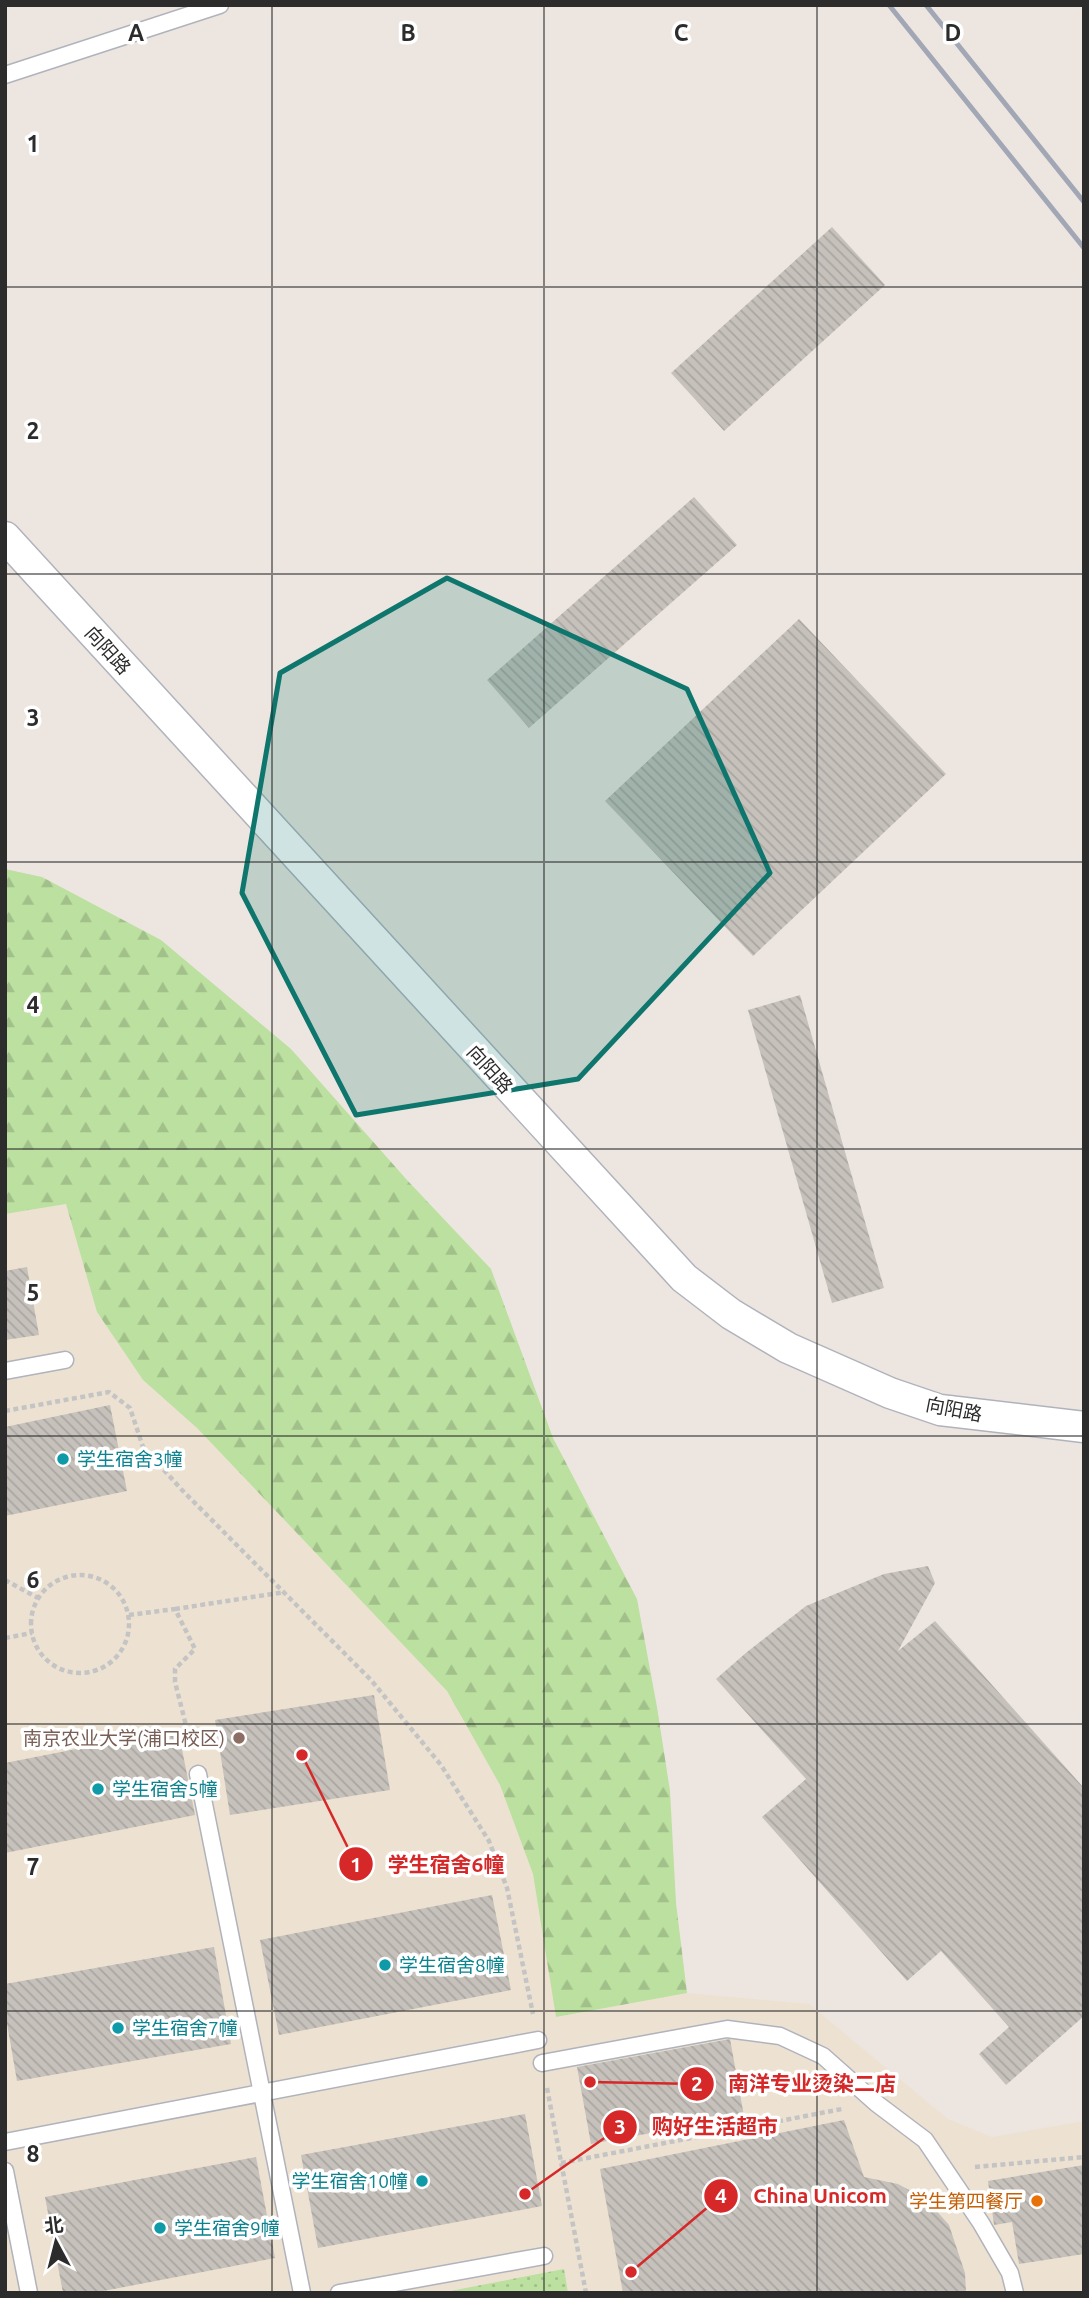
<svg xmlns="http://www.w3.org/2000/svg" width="1089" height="2298" viewBox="0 0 1089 2298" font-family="Ubuntu,'Noto Sans SC',sans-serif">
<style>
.education{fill:#ede2d1}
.grass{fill:url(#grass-dots)}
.forest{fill:url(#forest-firs)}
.building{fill:url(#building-back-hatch)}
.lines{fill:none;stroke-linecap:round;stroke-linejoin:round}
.lane-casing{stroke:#b0b3bc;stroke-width:19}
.street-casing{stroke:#b0b3bc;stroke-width:33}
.path{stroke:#c4c4c4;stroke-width:4.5;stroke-dasharray:5 3.5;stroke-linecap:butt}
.lane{stroke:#fff;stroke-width:16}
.street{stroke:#fff;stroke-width:30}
.rail{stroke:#a2a7b5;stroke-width:5}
.marked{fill:#0f766e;fill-opacity:0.2;stroke:#0f766e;stroke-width:5;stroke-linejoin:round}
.grid{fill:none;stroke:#2c2c2c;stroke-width:2;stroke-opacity:0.55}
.culture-dot{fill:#0f9aa8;stroke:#fff;stroke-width:2.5}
.education-dot{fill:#8d6e63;stroke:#fff;stroke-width:2.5}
.food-dot{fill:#e8710a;stroke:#fff;stroke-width:2.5}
.labels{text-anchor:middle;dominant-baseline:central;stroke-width:7;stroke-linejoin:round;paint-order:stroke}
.street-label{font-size:19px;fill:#2c2c2c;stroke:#fff}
.culture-label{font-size:19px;fill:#0d838f;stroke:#fff;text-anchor:start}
.education-label{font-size:19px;fill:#785e54;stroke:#fff;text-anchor:end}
.food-label{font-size:19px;fill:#c56008;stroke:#fff;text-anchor:end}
.grid-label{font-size:23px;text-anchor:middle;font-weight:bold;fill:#2c2c2c;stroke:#fff;stroke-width:7;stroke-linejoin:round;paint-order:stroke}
.leader{fill:none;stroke:#d62828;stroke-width:2.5}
.callout-dot{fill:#d62828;stroke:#fff;stroke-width:2.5}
.mark-label{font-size:21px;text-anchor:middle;font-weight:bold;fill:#fff}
.callout-label{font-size:21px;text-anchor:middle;font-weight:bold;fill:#d62828;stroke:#fff;stroke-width:7;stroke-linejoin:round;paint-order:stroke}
</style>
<defs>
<pattern id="grass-dots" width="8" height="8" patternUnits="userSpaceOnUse" patternTransform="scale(1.75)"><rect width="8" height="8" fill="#bbe0a0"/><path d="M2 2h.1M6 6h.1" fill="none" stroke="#a1c08a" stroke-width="1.8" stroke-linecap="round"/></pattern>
<pattern id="forest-firs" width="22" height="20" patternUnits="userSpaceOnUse" patternTransform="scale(1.75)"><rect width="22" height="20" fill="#bbe0a0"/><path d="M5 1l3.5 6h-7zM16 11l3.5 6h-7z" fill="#a1c08a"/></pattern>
<pattern id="building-back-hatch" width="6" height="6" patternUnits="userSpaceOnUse" patternTransform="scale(1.75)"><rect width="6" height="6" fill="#c6c1bb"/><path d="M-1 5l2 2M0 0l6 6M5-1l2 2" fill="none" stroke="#aaa6a1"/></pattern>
</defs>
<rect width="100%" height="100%" fill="#ede6e0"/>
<path class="education" d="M66 1204 97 1312 143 1380 197 1428 447 1691 500 1785 533 1874 557 2017 687 1993 809 2004 948 2119 992 2137 1084 2121V2293H5V1214Z"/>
<path class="grass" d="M564 2269 568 2293H440Z"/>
<path class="forest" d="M5 869 42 877 161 940 291 1049 407 1180 491 1269 553 1438 637 1599 657 1707 670 1791 676 1903 687 1993 556 2017 533 1874 500 1785 447 1691 197 1428 143 1380 97 1312 66 1204 5 1214Z"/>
<path class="building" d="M832 227 885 285 724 431 671 373Z
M694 497 737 545 529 728 487 680Z
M799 619 946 774 753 956 605 801Z
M800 995 884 1288 832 1303 748 1010Z
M27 1267 39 1335 5 1340V1271Z
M110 1405 127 1491 5 1516V1427Z
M928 1566 935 1583 898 1651 935 1621 1084 1788V2016L1006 2085 979 2054 1009 2027 941 1951 907 1981 762 1817 806 1779 716 1679 747 1652 806 1606 884 1574Z
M374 1695 390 1790 230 1815 215 1720Z
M178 1729 195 1815 5 1853V1763Z
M492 1895 511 1990 279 2035 260 1940Z
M214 1947 231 2044 17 2081 5 2012V1984Z
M730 2039 744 2116 591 2144 577 2067Z
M525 2114 542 2206 318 2248 301 2155Z
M844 2120 864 2177 898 2184 926 2199 949 2225 965 2273 966 2293H623L600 2169Z
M256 2157 275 2258 93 2293H63L45 2197Z
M1084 2165V2254L1019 2264 1012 2222 994 2225 988 2181Z"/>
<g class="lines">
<defs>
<path id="lane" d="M5 75 220 5
M5 1371 65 1360
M198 1774 302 2293
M542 2063 727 2029 780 2036 823 2056 876 2103 925 2140 981 2223 1010 2273 1015 2293
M5 2142 538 2040
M5 2171 29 2293
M339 2293 544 2256"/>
<path id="street" d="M5 537 684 1278 731 1314 788 1348 890 1393 940 1410 1084 1427"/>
</defs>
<use href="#lane" class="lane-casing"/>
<use href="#street" class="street-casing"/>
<path class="path" d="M5 1411 109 1392 130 1408 143 1447 182 1490 371 1680 441 1765 489 1841 507 1888 533 2014
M31 1624a49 49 0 1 1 98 0a49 49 0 1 1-98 0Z
M5 1580 38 1598
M175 1609 285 1592
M129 1615 175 1609 195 1649 175 1669V1682L192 1749
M5 1638 32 1633
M547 2088 586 2293
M561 2163 842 2109
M975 2167 1084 2157"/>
<use href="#lane" class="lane"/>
<use href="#street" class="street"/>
<path class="rail" d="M889 5 1084 248
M926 5 1084 202"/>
</g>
<path class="marked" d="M447 578 687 689 770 873 578 1079 356 1115 242 893 280 673Z"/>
<path class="grid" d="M272 5V2293M544 5V2293M817 5V2293M5 287H1084M5 574H1084M5 862H1084M5 1149H1084M5 1436H1084M5 1724H1084M5 2011H1084"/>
<g class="culture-dot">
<circle cx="63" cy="1459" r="7"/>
<circle cx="98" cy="1789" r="7"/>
<circle cx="385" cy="1965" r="7"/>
<circle cx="118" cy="2028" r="7"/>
<circle cx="422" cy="2181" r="7"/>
<circle cx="160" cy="2228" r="7"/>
</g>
<circle class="education-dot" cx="239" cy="1738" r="7"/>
<circle class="food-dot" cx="1037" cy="2201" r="7"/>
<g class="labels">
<g class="street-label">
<text transform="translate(108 650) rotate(48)">向阳路</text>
<text transform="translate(490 1069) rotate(48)">向阳路</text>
<text transform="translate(954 1409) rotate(11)">向阳路</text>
</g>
<g class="culture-label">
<text x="77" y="1459">学生宿舍3幢</text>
<text x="112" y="1789">学生宿舍5幢</text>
<text x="399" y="1965">学生宿舍8幢</text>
<text x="132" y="2028">学生宿舍7幢</text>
<text x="408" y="2181" text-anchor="end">学生宿舍10幢</text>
<text x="174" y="2228">学生宿舍9幢</text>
</g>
<g class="education-label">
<text x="225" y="1738">南京农业大学(浦口校区)</text>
</g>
<g class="food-label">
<text x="1023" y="2201">学生第四餐厅</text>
</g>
</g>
<g class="grid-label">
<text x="136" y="41">A</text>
<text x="408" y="41">B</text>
<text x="681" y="41">C</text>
<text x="953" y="41">D</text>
<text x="33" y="152">1</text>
<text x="33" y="439">2</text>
<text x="33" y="726">3</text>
<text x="33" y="1013">4</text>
<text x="33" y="1301">5</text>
<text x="33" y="1588">6</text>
<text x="33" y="1875">7</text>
<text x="33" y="2162">8</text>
</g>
<path class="leader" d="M302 1755L356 1864M590 2082L697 2084M525 2194L620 2127M631 2272L721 2196"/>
<g class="callout-dot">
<circle cx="302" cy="1755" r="7"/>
<circle cx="590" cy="2082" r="7"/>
<circle cx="525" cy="2194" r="7"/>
<circle cx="631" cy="2272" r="7"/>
<circle cx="356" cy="1864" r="18"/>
<circle cx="697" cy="2084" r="18"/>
<circle cx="620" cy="2127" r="18"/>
<circle cx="721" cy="2196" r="18"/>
</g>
<g class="mark-label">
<text x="356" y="1872">1</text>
<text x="697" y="2091">2</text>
<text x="620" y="2134">3</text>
<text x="721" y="2203">4</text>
</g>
<g class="callout-label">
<text x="446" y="1872">学生宿舍6幢</text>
<text x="812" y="2091">南洋专业烫染二店</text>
<text x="715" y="2134">购好生活超市</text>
<text x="820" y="2203">China Unicom</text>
</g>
<rect width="1089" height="2298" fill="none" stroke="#2c2c2c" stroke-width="14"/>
<g transform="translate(56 2242) rotate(353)" stroke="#ffffff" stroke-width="5" paint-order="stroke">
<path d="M0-5L12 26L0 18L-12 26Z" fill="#2c2c2c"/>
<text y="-10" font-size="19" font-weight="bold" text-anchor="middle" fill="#2c2c2c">北</text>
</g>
</svg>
